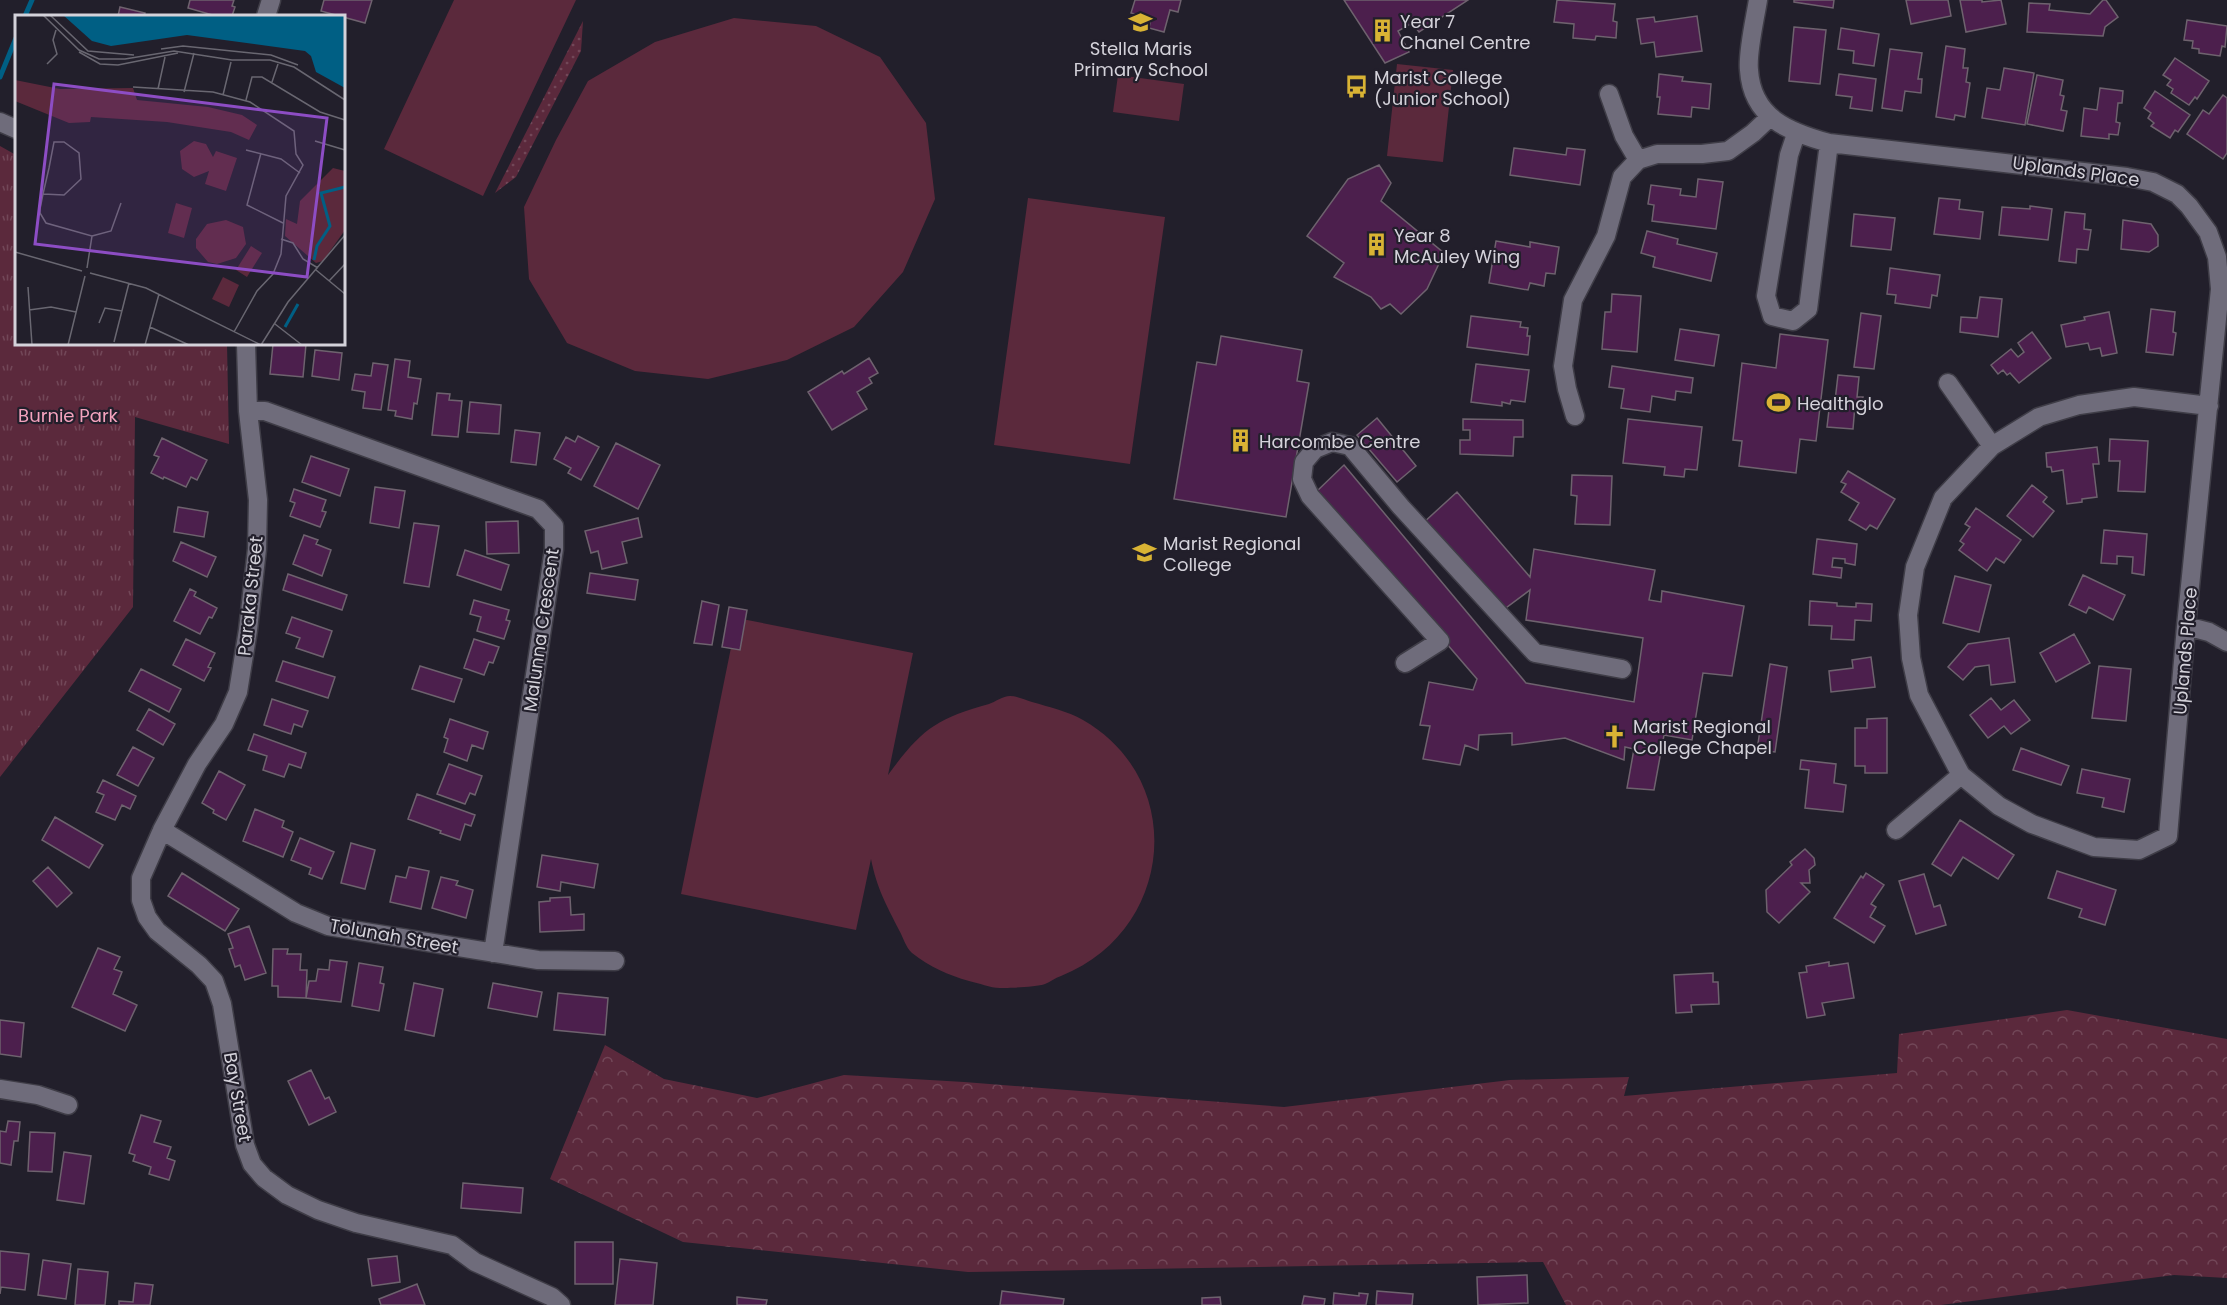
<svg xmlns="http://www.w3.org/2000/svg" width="2227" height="1305" viewBox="0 0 2227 1305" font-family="Poppins,sans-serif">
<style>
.grass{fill:url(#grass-dots)}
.forest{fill:url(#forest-crowns)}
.park{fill:url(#park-tufts)}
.pitch{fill:#5b293c}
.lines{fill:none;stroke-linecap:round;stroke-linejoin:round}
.stream{stroke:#005f84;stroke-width:5}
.building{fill:#4c1f4d;stroke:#6e626e;stroke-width:1.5}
.minor-casing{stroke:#3f3d47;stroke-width:21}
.minor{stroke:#6f6c7b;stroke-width:18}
.labels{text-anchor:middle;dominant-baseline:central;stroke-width:4.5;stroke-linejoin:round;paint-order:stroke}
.poi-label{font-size:18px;fill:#d4d2da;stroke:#221f2b;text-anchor:start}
.street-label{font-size:18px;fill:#d4d2da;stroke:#221f2b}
.park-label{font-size:18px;fill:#f4a3be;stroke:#221f2b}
.inset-river{fill:none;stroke:#005f84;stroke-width:3}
.inset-road{fill:none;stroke:#696771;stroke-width:1.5}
.view{fill:#8d4dc4;fill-opacity:0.15;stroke:#8d4dc4;stroke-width:3}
.inset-edge{fill:none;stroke:#d4d2da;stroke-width:3}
</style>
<defs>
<pattern id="grass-dots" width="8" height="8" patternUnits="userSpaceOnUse" patternTransform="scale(1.5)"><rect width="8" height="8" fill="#5b293c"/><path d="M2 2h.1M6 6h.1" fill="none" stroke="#724758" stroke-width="1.8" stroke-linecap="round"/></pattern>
<pattern id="forest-crowns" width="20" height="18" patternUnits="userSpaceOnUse" patternTransform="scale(1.5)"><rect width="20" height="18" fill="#5b293c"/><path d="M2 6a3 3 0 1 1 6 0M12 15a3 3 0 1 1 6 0" fill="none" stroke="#724758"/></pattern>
<pattern id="park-tufts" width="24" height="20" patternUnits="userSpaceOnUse" patternTransform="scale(1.5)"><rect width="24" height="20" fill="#5b293c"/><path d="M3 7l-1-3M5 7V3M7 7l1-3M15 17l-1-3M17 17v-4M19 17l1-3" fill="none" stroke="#724758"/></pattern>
</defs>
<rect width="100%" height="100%" fill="#221f2b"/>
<path class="grass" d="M583 21 581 51 516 177 495 193Z"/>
<path class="forest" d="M2067 1010 2227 1039V1278L2174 1275 1941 1305H1566L1543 1262 968 1272 683 1242 550 1179 605 1045 664 1079 757 1098 844 1075 964 1082 1284 1107 1510 1080 1629 1077 1624 1096 1897 1073 1899 1034Z"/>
<path class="park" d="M0 146 16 155V344H227L229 444 135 417 133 607 0 777Z"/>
<path class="pitch" d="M454 0H576L483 196 384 149Z
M734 18 816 26 880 57 926 123 935 199 903 272 854 327 787 360 708 379 635 371 567 343 529 279 524 207 556 140 588 81 655 42Z
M1397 64 1453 70 1443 162 1387 156Z
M1118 75 1184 84 1179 121 1113 112Z
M1028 198 1165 217 1130 464 994 445Z
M737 618 913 653 888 775C921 730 935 719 989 704 995 702 1003 696 1010 696 1017 696 1025 700 1032 702 1049 707 1067 711 1083 720 1189 781 1173 932 1061 976 1055 978 1050 982 1045 984 1037 987 1009 988 1000 988 990 988 979 983 969 981 948 975 930 967 912 953 906 948 903 937 899 930 886 904 877 889 871 859L856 930 681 894Z"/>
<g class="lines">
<path class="stream" d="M25 16 32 0
M0 77 16 38"/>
</g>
<path class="building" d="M190 0H234L232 6 235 7 232 16H216L188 8Z
M324 0H372L365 23 321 11Z
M1135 0H1181L1178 12 1170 10 1164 32 1149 28 1151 18 1131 13Z
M1344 0H1468L1419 32 1412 23 1398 31 1409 52 1385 63Z
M1557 0 1615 4 1613 21 1617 22 1616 38 1596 36 1595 40 1573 38 1574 24 1554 22Z
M1794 0H1834L1833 8 1794 2Z
M1906 0H1948L1951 16 1911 24Z
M1960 0H1982V2L2001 0 2006 24 1966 32Z
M2103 0H2106L2118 17 2105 27 2103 36 2027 32 2029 3 2050 4 2049 10 2090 14Z
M120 7 145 13 144 16H118Z
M1697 16 1702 51 1656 57 1654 42 1641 44 1637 19 1654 17 1655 22Z
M2187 20 2227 26 2225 47 2222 46 2220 56 2199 53V49L2192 48 2193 41 2184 40Z
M1794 27 1826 30 1820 84 1789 81Z
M1841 28 1879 34 1874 66 1853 63 1854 51 1838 49Z
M1946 46 1965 49 1963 68H1968L1966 82 1970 83 1965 117 1955 115 1954 120 1936 117Z
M1890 49 1922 53 1918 79H1922L1921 93 1905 91 1902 111 1882 108Z
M2175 58 2209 81 2197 99 2195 97 2189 105 2171 93 2173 89 2167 85 2171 80 2163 75Z
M2004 68 2034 73 2025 125 1982 118 1987 88 2000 90Z
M1659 74 1683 77 1682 81 1711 84 1709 109 1692 107 1691 117 1658 114 1660 97H1657Z
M1839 74 1876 79 1872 111 1850 108 1852 97 1836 95Z
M2037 75 2063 80 2060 95 2064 96 2061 110 2067 111 2063 131 2027 124Z
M2100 88 2123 91 2122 103H2118L2116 122 2120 123 2118 135 2109 134V139L2081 136 2084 108 2097 110Z
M2155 91 2190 115 2178 132 2175 130 2170 138 2151 126 2154 123 2148 118 2151 113 2144 108Z
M2223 95 2227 98V153L2223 159 2187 134 2203 110 2209 114Z
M1514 148 1566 155 1567 148 1585 150 1580 185 1510 175Z
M1379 165 1391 183 1381 201 1444 253 1427 289 1401 314 1390 304 1381 309 1371 297 1334 277 1344 263 1307 236 1348 179Z
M1698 179 1723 182 1716 229 1652 221 1654 205 1648 204 1651 185 1681 189 1680 195 1696 197Z
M1939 198 1960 200 1959 209 1983 212 1980 239 1934 234Z
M2030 206 2052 209 2048 240 1999 235 2002 207 2030 209Z
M2065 212 2085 214 2084 229 2091 230 2088 250 2077 249 2076 263 2059 261Z
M1854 214 1895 218 1891 250 1851 246Z
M2123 220 2151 224 2158 235V246L2149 252 2121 249Z
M1647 231 1678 239 1677 244 1717 253 1711 281 1653 267 1655 257 1641 253Z
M1496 241 1530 247V242L1559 247 1555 274 1546 273 1544 286 1530 283 1528 290 1489 283Z
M1890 268 1940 275 1937 296 1932 295 1930 308 1895 303 1896 295 1887 294Z
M1612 294 1641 296 1637 352 1602 349 1605 312H1611Z
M1980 297 2002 299 1998 337 1960 332 1961 317 1977 318Z
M2151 309 2175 312 2173 332 2176 333 2173 355 2146 352Z
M2109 312 2117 353 2102 356 2100 348 2090 350 2088 343 2066 347 2061 325 2085 320 2084 317Z
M1861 313 1881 316 1874 369 1854 367Z
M1471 316 1521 322 1520 327 1528 328 1527 336H1530L1528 355 1467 347Z
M1680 329 1719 335 1714 366 1675 360Z
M2032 332 2051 358 2019 383 2010 373 2007 375 2003 370 1998 374 1991 365 2011 349 2018 357 2024 352 2018 343Z
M1780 334 1828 340 1816 441 1800 439 1796 473 1739 466 1742 441 1733 440 1742 363 1776 368Z
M1221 336 1302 350 1297 381 1309 383 1286 517 1174 499 1197 362 1216 365Z
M273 344H306L303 377 270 374Z
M315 350 342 353 339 380 312 376Z
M869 358 878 373 869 378 872 383 857 392 867 409 832 430 808 392 842 371 844 374Z
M395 359 410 361 408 377 421 379 417 404 414 403 412 419 395 416 396 411 388 410Z
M373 363 388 365 381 410 363 408 365 392 352 390 355 374 371 376Z
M1476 364 1529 370 1525 402 1511 400 1510 404 1502 402V406L1471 402Z
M1612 366 1693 378 1691 393 1676 391 1675 400 1652 396 1650 412 1621 408 1624 389 1609 387Z
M1838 375 1859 377 1857 397H1863L1862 405H1855L1853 429 1827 427 1830 401H1835Z
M437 393 450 394 449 400 462 401 458 437 432 435Z
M470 402 501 405 499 434 467 432Z
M1377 418 1416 466 1397 482 1357 435Z
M1463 419 1523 420V437H1514L1513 456 1460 454V440H1470V430H1463Z
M1628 419 1702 427 1697 470 1685 469 1684 477 1664 475 1665 467 1623 463Z
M515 430 540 433 536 465 511 462Z
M578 436 599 447 581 480 568 473 571 468 554 459 566 437 575 442Z
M162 438 207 460 197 480 191 477 186 487 164 477 163 479 151 473 159 457 154 455Z
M2110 439 2148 441 2145 492 2118 491 2120 461H2109Z
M616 443 660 465 638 509 594 486Z
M2097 447 2099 464H2093L2097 497 2082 499V502L2067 504 2063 470 2052 472 2051 467H2047L2046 453Z
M311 456 349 469 340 496 302 482Z
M1344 465 1526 683 1634 702 1643 638 1526 620 1530 590 1499 613 1422 524 1457 492 1530 577 1534 549 1655 570 1649 600 1661 602 1662 591 1744 606 1732 676 1703 673 1692 740 1664 735 1654 790 1627 788 1634 749 1625 747 1624 760 1565 738 1512 745V733L1479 735 1478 750 1465 745 1460 765 1423 759 1430 726 1420 725 1429 682 1473 690 1477 679 1316 492Z
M1848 471 1895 499 1877 529 1870 525 1866 530 1849 520 1859 503 1841 492 1846 484 1841 482Z
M1572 475 1612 476 1610 525 1575 524 1577 496 1571 495Z
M2032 485 2047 497 2043 502 2054 511 2033 537 2007 516Z
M375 487 405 491 399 528 370 523Z
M294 489 326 500 322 511 326 512 320 527 290 516 295 503 290 501Z
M178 507 208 512 204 537 174 532Z
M1976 508 2021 540 2004 563 1996 558 1987 571 1959 550 1964 544 1960 541 1970 527 1965 524Z
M638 518 642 537 622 542 627 563 602 569 598 551 591 553 585 531Z
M518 521 519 553 487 554 486 522Z
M414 523 439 526 429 587 404 583Z
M2104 530 2147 534 2144 575 2132 573 2133 557 2117 556V564L2101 563Z
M304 535 318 540 316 544 331 550 322 576 293 564Z
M1817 539 1857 544 1855 565 1845 563V559L1833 558 1832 567 1842 568 1841 578 1813 574Z
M181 542 216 557 207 577 173 561Z
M465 550 509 565 501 590 457 575Z
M590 573 638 580 635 600 587 593Z
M288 574 347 595 342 610 283 590Z
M2083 575 2125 595 2113 620 2089 607 2086 613 2069 605Z
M1955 576 1991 585 1979 632 1943 623Z
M190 589 196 592 194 596 217 608 212 618 209 617 200 634 174 621Z
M474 600 509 610 506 620 510 621 504 639 477 631 481 617 470 614Z
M702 601 719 605 712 645 694 643Z
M1810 601 1837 603V606L1856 607V603L1872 604 1871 621 1855 620 1854 640 1831 639 1832 626 1809 625Z
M729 607 747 610 740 650 722 647Z
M292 617 332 631 323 657 296 648 300 638 286 633Z
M2074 634 2090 663 2056 682 2040 653Z
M2009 638 2015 682 1991 685 1989 665 1975 667 1963 680 1948 667 1968 644Z
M186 639 215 653 208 667 211 668 204 681 173 665Z
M474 639 499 647 493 663 489 662 484 675 464 668Z
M1871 657 1875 687 1831 692 1829 671 1853 668 1852 660Z
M283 661 335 677 328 698 276 681Z
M1770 664 1787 667 1775 752 1757 750Z
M420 666 462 679 454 702 412 689Z
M2099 666 2131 669 2126 721 2092 718Z
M141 669 181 689 169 712 129 691Z
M1991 698 2001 710 2014 700 2030 720 2011 734 2004 726 1988 738 1970 715Z
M272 699 308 711 302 727 294 724 291 734 264 725Z
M149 709 175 724 163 745 137 730Z
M1887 718V773H1865V766H1855V728H1867V719Z
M450 719 488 732 483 749 472 745 467 761 444 752 448 739 444 737Z
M254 734 306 753 301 768 289 764 284 777 263 770 267 756 248 750Z
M133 747 154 758 138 786 117 775Z
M2021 748 2069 766 2061 785 2013 770Z
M1801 760 1836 764 1834 783 1846 785 1843 812 1805 808 1809 770 1800 769Z
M449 764 482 776 475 795 470 793 465 804 437 794Z
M2082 769 2130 779 2124 812 2102 807 2104 798 2077 793Z
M219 771 245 785 226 820 213 813 214 810 202 803Z
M103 780 136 796 130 809 122 805 115 820 96 812 104 795 97 792Z
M417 794 475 815 471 826 465 824 460 840 440 833 441 831 408 819Z
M255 809 284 821 282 827 293 832 283 857 243 841Z
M55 817 103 845 89 868 42 840Z
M1960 820 2014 855 1998 879 1963 857 1951 876 1932 864Z
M300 838 334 852 322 879 309 874 311 868 291 860Z
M351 843 375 850 365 889 341 883Z
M1805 849 1814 858 1815 865 1809 870 1810 883H1801L1810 892 1779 923 1767 912 1766 890 1792 865 1790 862Z
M542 855 598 864 594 888 561 882 560 891 537 887Z
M48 867 72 893 57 907 33 881Z
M409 867 429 871 421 909 390 902 396 876 406 878Z
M2057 871 2116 890 2105 925 2079 917 2082 909 2048 898Z
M182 873 239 909 225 931 168 896Z
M1866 873 1884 885 1871 904 1876 907 1870 917 1885 926 1874 943 1834 918 1861 876 1863 878Z
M1924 874 1934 907 1940 905 1946 925 1916 934 1899 881Z
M441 877 458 881 456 885 473 890 466 918 432 908Z
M570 897 571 915 584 914V930L540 932 539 902 550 901V898Z
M249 926 266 973 245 980 240 965 235 967 229 949 233 948 228 934Z
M98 948 120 957 114 969 122 972 113 994 137 1005 125 1031 72 1007Z
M273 949H288L287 954H301L300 970H307L306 998 278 997V986H272Z
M330 960 347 962 341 1002 306 998 309 981H316L318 969 329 970Z
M1829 962V966L1848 963 1854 998 1822 1003 1825 1015 1807 1018 1799 973 1807 972 1806 966Z
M359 963 383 967 380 983 384 984 379 1011 352 1006Z
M1713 973V982H1718L1719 1004 1691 1005 1692 1012 1676 1013 1674 975Z
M414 983 443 989 434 1036 405 1030Z
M493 983 542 992 537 1017 488 1008Z
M558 993 608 998 605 1035 554 1030Z
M0 1020 24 1023 21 1057 0 1054Z
M311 1070 325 1099 329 1097 336 1112 309 1125 288 1081Z
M141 1115 161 1121 154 1142 171 1147 167 1158 175 1161 169 1180 149 1174 151 1167 133 1161 135 1155 129 1153Z
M8 1121 20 1122 18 1141H14L11 1165 0 1163V1131L6 1132Z
M30 1132 55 1133 52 1172 28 1171Z
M64 1152 91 1156 84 1204 57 1200Z
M463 1183 523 1188 521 1213 461 1208Z
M575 1242H613V1284H575Z
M0 1251 29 1254 25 1290 1 1287 0 1294Z
M397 1256 400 1282 372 1286 368 1259Z
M620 1259 657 1263 653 1305H615Z
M43 1260 71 1264 66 1299 38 1295Z
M78 1269 108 1272 105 1305H75Z
M1527 1275 1528 1303 1478 1305 1477 1277Z
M135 1283 153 1285 150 1305H119V1301L133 1302Z
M417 1284 425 1305H381L379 1299Z
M1002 1291 1064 1299 1063 1305H1000Z
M1377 1291 1413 1294 1412 1305H1376Z
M1334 1293 1359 1296V1293L1368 1294 1366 1305H1333Z
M1304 1296 1325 1299 1324 1305H1302Z
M737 1297 767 1300 766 1305H737Z
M1220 1297 1221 1305H1202V1298Z"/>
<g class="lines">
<defs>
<path id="minor" d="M1758 0C1755 19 1747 53 1749 70 1752 118 1789 132 1829 143L2127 177 2153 182 2177 194 2189 206 2208 232 2217 257 2220 289 2186 626 2168 836 2139 850 2094 847 2032 824 1999 806 1961 775 1919 695 1911 658 1908 615 1915 567 1943 498 1992 446 2039 417 2079 405 2134 397 2209 406
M266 16 271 0
M1609 94 1624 136 1638 160
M0 122 16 129
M1796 134 1789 155 1766 296 1772 316 1793 321 1808 309 1829 143
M246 344 248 411 258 500 257 549 248 630 238 692 224 724 197 764 162 830 141 878V900L147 917 157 931 199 965 214 981 222 1004 245 1145 252 1164 264 1178 287 1195 318 1210 356 1223 452 1245 475 1262 552 1297 561 1305
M1948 383 1992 446
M248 411H265L538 509 554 526V549L493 953
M1575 416 1567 389 1563 366 1573 300 1606 236 1622 177 1638 160 1657 154H1702L1728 151 1753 133 1770 117
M2186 626 2209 632 2227 642
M1405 663 1440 641 1310 496 1302 479 1304 462 1315 449 1332 442 1350 446 1401 507 1535 653 1622 669
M162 830 296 913 328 926 538 960 615 961
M1896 830 1961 775
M0 1089 38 1095 68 1105"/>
</defs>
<use href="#minor" class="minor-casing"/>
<use href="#minor" class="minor"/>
</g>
<defs>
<symbol id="school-bare" viewBox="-9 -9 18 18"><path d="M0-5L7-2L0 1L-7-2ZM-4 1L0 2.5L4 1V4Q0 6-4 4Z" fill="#d9b334" stroke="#221f2b" stroke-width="2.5" paint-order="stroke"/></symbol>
<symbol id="building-bare" viewBox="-9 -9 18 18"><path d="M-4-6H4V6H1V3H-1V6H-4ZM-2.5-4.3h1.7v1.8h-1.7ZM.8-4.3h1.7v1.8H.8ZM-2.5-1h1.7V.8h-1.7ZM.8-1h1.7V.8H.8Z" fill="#d9b334" stroke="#221f2b" stroke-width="2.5" paint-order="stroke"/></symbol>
<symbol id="bus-bare" viewBox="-9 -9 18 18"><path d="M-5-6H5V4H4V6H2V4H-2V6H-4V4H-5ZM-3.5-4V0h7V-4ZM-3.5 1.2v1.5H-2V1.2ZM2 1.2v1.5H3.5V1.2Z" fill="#d9b334" stroke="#221f2b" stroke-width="2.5" paint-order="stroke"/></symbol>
<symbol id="stadium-bare" viewBox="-9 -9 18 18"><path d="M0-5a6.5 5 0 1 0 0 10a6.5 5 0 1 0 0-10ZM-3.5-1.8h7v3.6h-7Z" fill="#d9b334" stroke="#221f2b" stroke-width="2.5" paint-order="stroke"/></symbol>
<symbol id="church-bare" viewBox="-9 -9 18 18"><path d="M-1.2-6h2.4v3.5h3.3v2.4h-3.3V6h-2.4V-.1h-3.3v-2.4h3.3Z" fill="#d9b334" stroke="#221f2b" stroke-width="2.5" paint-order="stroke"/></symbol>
</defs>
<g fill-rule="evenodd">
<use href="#school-bare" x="1124" y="6" width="33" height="33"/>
<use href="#building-bare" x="1366" y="14" width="33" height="33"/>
<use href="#bus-bare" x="1340" y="70" width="33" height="33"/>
<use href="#building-bare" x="1360" y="228" width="33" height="33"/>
<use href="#stadium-bare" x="1762" y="386" width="33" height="33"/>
<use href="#building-bare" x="1224" y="424" width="33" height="33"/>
<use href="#school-bare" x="1128" y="536" width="33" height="33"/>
<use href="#church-bare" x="1598" y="720" width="33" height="33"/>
</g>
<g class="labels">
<g class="poi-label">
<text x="1400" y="21">Year 7<tspan x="1400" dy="21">Chanel Centre</tspan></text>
<text x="1141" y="48" text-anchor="middle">Stella Maris<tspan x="1141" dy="21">Primary School</tspan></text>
<text x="1374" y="77">Marist College<tspan x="1374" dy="21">(Junior School)</tspan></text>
<text x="1394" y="235">Year 8<tspan x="1394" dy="21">McAuley Wing</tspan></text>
<text x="1797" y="403">Healthglo</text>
<text x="1259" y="441">Harcombe Centre</text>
<text x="1163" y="543">Marist Regional<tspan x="1163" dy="21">College</tspan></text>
<text x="1633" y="726">Marist Regional<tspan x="1633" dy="21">College Chapel</tspan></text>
</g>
<g class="street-label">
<text transform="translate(2076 171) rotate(8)">Uplands Place</text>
<text transform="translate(250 596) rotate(-84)">Paraka Street</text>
<text transform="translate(541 630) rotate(-82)">Malunna Crescent</text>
<text transform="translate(2185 651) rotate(-85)">Uplands Place</text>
<text transform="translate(394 936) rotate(10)">Tolunah Street</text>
<text transform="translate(238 1097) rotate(80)">Bay Street</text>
</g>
<g class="park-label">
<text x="68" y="415">Burnie Park</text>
</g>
</g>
<g transform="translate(15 15)">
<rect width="330" height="330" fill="#221f2b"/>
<path d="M0 65 45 74 118 73 122 85 193 92 227 100 242 110 234 125 216 117 152 107 76 102 75 107 54 108 0 86Z" fill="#5b293c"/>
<path d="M318 153 330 156V215L308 246 301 248 270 221 271 204 282 209 285 186Z" fill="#5b293c"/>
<path d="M179 126 191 129 198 142 201 136 222 143 211 176 190 169 194 156 179 162 167 154 165 136ZM161 188 177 193 169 223 153 218ZM211 205 228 212 231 229 221 243 202 249 193 247 181 233V224L192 209ZM236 231 247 238 232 262 221 255ZM208 262 224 270 214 292 197 284Z" fill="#5b293c"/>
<path d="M48 0H330V73L301 57 296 41 290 36 172 20 96 31 77 26Z" fill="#005f84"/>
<path class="inset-river" d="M299 245 302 231 315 211 306 178 330 172M270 312 283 289"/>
<path class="inset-road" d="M28 0 64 35 84 44H110L159 36 217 45H255L279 52 330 85M35 0 73 36 119 40M146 34 168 31 256 40 283 50M64 37 85 49 103 50 163 38M32 49 42 39 38 25 41 15M257 67 263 49M118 72 198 77 235 87 279 116 281 139 288 150 271 181 266 239 258 259 242 276 219 317M143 74 150 42M169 77 179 38M208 80 216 47M231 85 237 62H247L305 97 330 105M300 126 330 135M231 135 266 144 285 158M246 138 232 190 268 208M28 179 49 180 66 164 64 138 49 127H39L34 153 28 179 25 194V198L31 208 77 221 72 253M77 221 96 216 106 188M266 224 278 228 288 244 303 253M0 237 67 256M301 255 330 279M75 258 131 273 246 330M314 266 330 249M13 272 17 330M14 295 36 292 61 297M84 308 90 293 107 296M260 309 287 330M135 312 174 330M99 327 114 268M53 330 70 261M130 330 144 279M246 330 273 287 330 220"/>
<path class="view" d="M39 69 312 103 292 262 20 229Z"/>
<rect width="330" height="330" class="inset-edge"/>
</g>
</svg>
